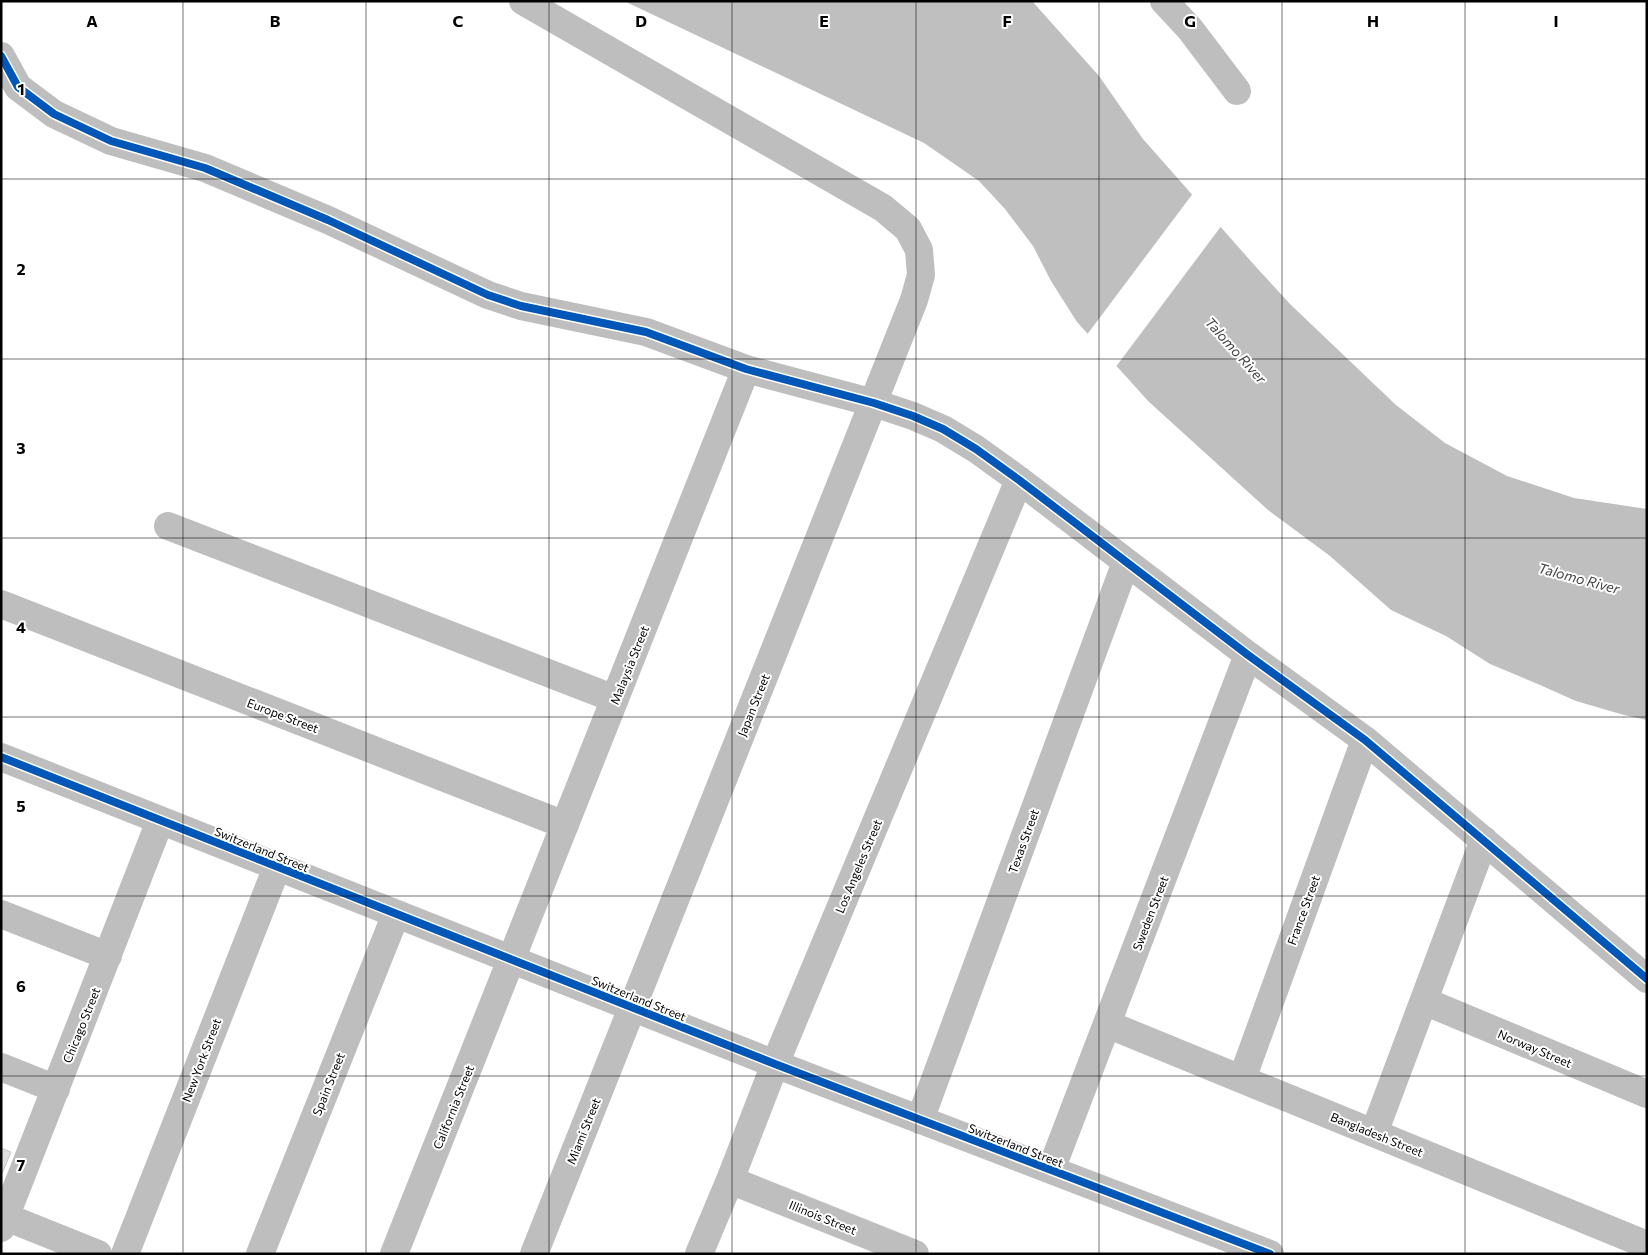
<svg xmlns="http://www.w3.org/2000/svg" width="1648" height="1255" viewBox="0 0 1648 1255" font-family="Commissioner,sans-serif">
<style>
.water{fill:#bfbfbf}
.pier{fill:#fff}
.building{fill:#dfdfdf;stroke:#c7c7c7}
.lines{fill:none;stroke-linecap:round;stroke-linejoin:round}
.minor{stroke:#bebebe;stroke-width:28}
.cycleway-casing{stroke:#fff;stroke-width:11}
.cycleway{stroke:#0057b8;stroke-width:8}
.grid{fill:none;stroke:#000;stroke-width:1;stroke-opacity:0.55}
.labels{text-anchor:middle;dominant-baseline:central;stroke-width:4;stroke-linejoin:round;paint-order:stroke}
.street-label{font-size:12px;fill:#000;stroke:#fff}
.water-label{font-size:14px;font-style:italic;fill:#444;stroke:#fff}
.grid-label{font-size:16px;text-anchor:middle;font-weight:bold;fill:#000;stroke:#fff;stroke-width:4;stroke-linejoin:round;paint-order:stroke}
</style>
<rect width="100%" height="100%" fill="#fff"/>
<path class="water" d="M624 1H1032L1099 76 1143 139 1256 267 1291 305 1396 405 1445 443 1507 476 1574 498 1647 509V720L1624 715 1576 701 1540 685 1490 664 1446 636 1391 610 1330 556 1268 510 1148 401 1077 322 1051 281 1033 246 1005 209 979 181 924 143Z"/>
<path class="pier" d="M1194 192 1222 225 1115 368 1086 336Z"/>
<path class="building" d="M1 1148 11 1152 1 1176Z"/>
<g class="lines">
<path class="minor" d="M523 1 883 208 908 229 919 250 921 275 914 300 534 1254
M1164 1 1190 29 1237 91
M1 56 18 87 54 114 111 141 205 168 328 220 488 295 521 306 646 332 746 369 874 403 913 416 943 429 976 449 1019 480 1248 655 1365 740 1647 979
M168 526 615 699
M1 604 565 825
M1 757 775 1064 1270 1254
M1 914 108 956
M1424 1001 1647 1094
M1107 1024 1647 1245
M1 1067 56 1089
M1242 1079 1365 740
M920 1120 1126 562
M1374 1133 1484 840
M1051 1170 1248 655
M730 1180 915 1254
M1 1215 98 1254
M1 1228 160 821
M125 1254 277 867
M260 1254 396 914
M394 1254 746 369
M699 1254 730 1180 775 1064 1019 480"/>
<defs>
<path id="cycleway" d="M1 56 18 87 54 114 111 141 205 168 328 220 488 295 521 306 646 332 746 369 874 403 913 416 943 429 976 449 1019 480 1248 655 1365 740 1647 979
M1 757 775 1064 1270 1254"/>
</defs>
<use href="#cycleway" class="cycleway-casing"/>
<use href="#cycleway" class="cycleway"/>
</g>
<path class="grid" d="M183 1V1254M366 1V1254M549 1V1254M732 1V1254M916 1V1254M1099 1V1254M1282 1V1254M1465 1V1254M1 179H1647M1 359H1647M1 538H1647M1 717H1647M1 896H1647M1 1076H1647"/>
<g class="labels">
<g class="street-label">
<text transform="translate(629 665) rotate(-68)">Malaysia Street</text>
<text transform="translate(753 705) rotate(-68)">Japan Street</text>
<text transform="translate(283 715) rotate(21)">Europe Street</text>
<text transform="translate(1023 841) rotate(-70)">Texas Street</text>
<text transform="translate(262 849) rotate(22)">Switzerland Street</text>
<text transform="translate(858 866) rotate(-67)">Los Angeles Street</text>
<text transform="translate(1303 910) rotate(-70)">France Street</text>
<text transform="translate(1150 913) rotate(-69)">Sweden Street</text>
<text transform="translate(639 998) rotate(22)">Switzerland Street</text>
<text transform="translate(81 1025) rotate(-68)">Chicago Street</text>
<text transform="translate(1535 1048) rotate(23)">Norway Street</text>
<text transform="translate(201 1060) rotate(-69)">New York Street</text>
<text transform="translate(328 1084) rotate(-68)">Spain Street</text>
<text transform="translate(453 1107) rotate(-68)">California Street</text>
<text transform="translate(583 1131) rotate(-68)">Miami Street</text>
<text transform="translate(1377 1134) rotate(22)">Bangladesh Street</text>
<text transform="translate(1016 1145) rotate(21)">Switzerland Street</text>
<text transform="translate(823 1217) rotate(22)">Illinois Street</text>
</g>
<g class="water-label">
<text transform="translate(1236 350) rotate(48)">Talomo River</text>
<text transform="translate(1579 578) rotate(15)">Talomo River</text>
</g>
</g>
<g class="grid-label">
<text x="92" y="27">A</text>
<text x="275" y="27">B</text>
<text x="458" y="27">C</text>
<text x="641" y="27">D</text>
<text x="824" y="27">E</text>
<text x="1007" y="27">F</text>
<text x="1190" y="27">G</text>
<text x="1373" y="27">H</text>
<text x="1556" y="27">I</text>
<text x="21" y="95">1</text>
<text x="21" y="275">2</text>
<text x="21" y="454">3</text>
<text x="21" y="633">4</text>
<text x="21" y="812">5</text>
<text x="21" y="992">6</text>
<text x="21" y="1171">7</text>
</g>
<rect width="1648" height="1255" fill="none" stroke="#000000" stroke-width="5"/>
</svg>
